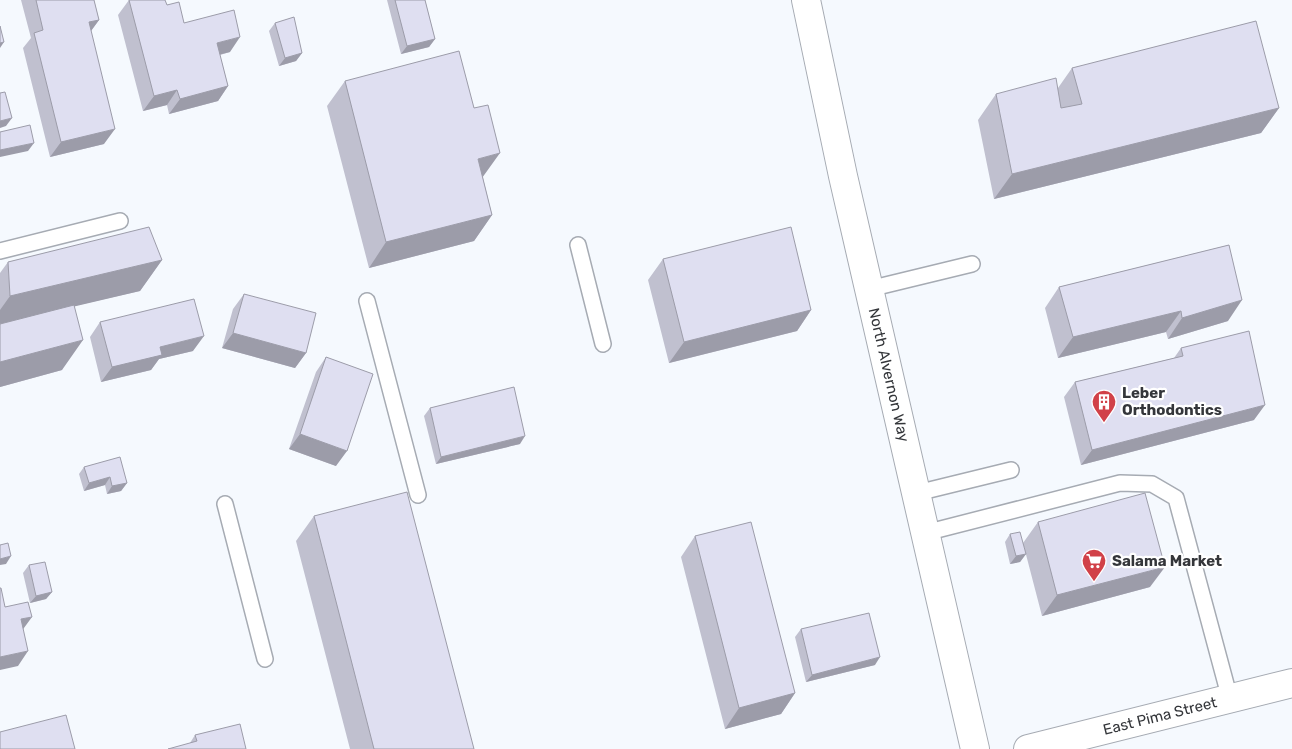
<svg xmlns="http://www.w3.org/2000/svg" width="1292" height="749" viewBox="0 0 1292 749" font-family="Rubik,sans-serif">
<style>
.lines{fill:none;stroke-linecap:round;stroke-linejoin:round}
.lane-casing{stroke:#a6abb3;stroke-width:18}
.secondary-casing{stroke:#a6abb3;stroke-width:30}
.primary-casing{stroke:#a6abb3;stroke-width:30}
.lane{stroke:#fff;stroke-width:15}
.secondary{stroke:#fff;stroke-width:28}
.primary{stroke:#fff;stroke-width:28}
.wall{fill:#c0c0cf}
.shaded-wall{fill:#9c9ca9}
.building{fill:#dfdff1;stroke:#9c9ca9}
.labels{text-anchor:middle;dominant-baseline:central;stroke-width:4.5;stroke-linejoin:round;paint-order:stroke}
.street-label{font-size:15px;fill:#34363a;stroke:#fff}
.poi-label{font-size:15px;font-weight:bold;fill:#34363a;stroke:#fff;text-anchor:start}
</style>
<rect width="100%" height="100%" fill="#f5f9fe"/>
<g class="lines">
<defs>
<path id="lane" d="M578 245 603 344
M0 251 120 221
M869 289 972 264
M367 301 418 495
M917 493 1011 470
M225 504 265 659
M925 533 1120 483 1152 484 1176 498 1230 699"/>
<g id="secondary">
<path id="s1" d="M1028 749 1292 683"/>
</g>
<g id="primary">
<path id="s2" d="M806 0 843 176 975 749"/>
</g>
</defs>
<use href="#lane" class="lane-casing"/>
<use href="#secondary" class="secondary-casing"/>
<use href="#primary" class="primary-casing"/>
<use href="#lane" class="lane"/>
<use href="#secondary" class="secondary"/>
<use href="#primary" class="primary"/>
</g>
<path class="wall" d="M21 0H94L99 20 91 31 104 144 50 157 23 48 31 38Z
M129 0 167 5 184 23 230 52 220 55 228 86 218 101 169 114 167 105 143 111 118 15Z
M387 0H425L435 39 429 47 401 54Z
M275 23 302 53 296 61 279 66 269 31Z
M1072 68 1279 108 1261 133 994 199 978 120 996 94 1058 88Z
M345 81 483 178 492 215 474 241 369 268 327 106Z
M1229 245 1228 321 1168 339 1166 332 1058 358 1045 308 1059 287Z
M663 259 811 310 797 331 669 363 648 280Z
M162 260 140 291 74 306 62 370 0 387V273L8 262Z
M244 294 306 353 295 368 222 348 233 309Z
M100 322 193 351 159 359 151 370 101 382 90 337Z
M1181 348 1254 420 1081 465 1064 397 1075 382 1174 358Z
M326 357 336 466 289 449 316 372Z
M430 408 520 444 436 464 424 416Z
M84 467 127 483 121 491 107 494 105 485 84 491 79 474Z
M314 516 474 749H350L296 541Z
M1038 522 1150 587 1042 616 1023 543Z
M1010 534 1026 554 1020 562 1010 564 1005 542Z
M695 536 795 693 781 714 725 729 681 557Z
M29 565 52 592 46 599 30 603 23 573Z
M801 629 875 665 806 682 795 637Z
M195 735 246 749 190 743Z"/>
<path class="shaded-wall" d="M99 20 88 35 89 22Z
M240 37 230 52 206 58 217 43Z
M435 39 429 47 401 54 407 46Z
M4 42 0 48V43Z
M302 53 296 61 279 66 285 58Z
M228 86 218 101 169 114 180 99Z
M177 90 167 105 143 111 154 96Z
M1279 108 1261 133 994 199 1012 174Z
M12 118 6 126 0 128V121Z
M115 129 104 144 50 157 61 142Z
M34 143 28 151 0 157V150Z
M500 153 482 178 478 159Z
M492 215 474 241 369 268 386 242Z
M162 260 140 291 0 324V310L10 296Z
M1242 300 1228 321 1168 339 1182 318Z
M811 310 797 331 669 363 684 342Z
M1181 311 1166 332 1058 358 1073 337Z
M233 333 306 353 295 368 222 348Z
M204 336 193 351 159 359 151 370 101 382 112 367 160 347Z
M83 340 62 370 0 387V362Z
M1265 405 1254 420 1081 465 1092 450Z
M300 434 347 451 336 466 289 449Z
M525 436 520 444 436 464 441 457Z
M110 477 105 485 84 491 89 483Z
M127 483 121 491 107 494 112 486Z
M1026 554 1020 562 1010 564 1016 556Z
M11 556 6 564 0 565V559Z
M1165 567 1150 587 1042 616 1057 595Z
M52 592 46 599 30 603 36 596Z
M32 617 21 632V619Z
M28 651 18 666 0 670V657Z
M880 657 875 665 806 682 812 675Z
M795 693 781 714 725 729 739 708Z"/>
<path class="building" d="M36 0H94L99 20 89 22 115 129 61 142 34 33 43 30Z
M129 0H165L167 5 179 2 184 23 234 10 240 37 217 43 228 86 180 99 177 90 154 96Z
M395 0H425L435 39 407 46Z
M294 17 302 53 285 58 275 23Z
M1256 21 1279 108 1012 174 996 94 1056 78 1061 108 1082 104 1072 68Z
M0 26 4 42 0 43Z
M459 51 474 108 488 105 500 153 478 159 492 215 386 242 345 81Z
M5 92 12 118 0 121V93Z
M30 125 34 143 0 150V132Z
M149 227 162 260 10 296 8 262Z
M791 227 811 310 684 342 663 259Z
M1229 245 1242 300 1182 318 1181 311 1073 337 1059 287Z
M244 294 316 313 306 353 233 333Z
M194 299 204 336 160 347 162 355 112 367 100 322Z
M74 305 83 340 0 362V324Z
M1249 331 1265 405 1092 450 1075 382 1183 356 1181 348Z
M326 357 373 374 347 451 300 434Z
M514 387 525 436 441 457 430 408Z
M120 457 127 483 112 486 110 477 89 483 84 467Z
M407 492 474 749H374L314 516Z
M1145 493 1165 567 1057 595 1038 522Z
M751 522 795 693 739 708 695 536Z
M1020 532 1026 554 1016 556 1010 534Z
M8 543 11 556 0 559V545Z
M45 562 52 592 36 596 29 565Z
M0 588H1L5 607 28 602 32 617 21 619 28 651 0 657Z
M869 613 880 657 812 675 801 629Z
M66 715 75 749H0V732Z
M240 724 246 749H168L197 741 195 735Z"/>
<defs>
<symbol id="building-pin" viewBox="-11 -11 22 30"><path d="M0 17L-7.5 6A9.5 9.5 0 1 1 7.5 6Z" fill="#d14148" stroke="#fff"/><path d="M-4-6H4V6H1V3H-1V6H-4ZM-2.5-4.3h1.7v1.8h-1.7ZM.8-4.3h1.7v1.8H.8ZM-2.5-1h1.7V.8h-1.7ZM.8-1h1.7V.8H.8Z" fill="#fff"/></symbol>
<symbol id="supermarket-pin" viewBox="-11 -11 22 30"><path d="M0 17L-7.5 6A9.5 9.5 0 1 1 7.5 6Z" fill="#d14148" stroke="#fff"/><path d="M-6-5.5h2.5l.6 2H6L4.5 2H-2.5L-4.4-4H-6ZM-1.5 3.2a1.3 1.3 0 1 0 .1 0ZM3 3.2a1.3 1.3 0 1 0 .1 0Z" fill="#fff"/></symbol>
</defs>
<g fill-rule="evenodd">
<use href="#building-pin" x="1090" y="388" width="28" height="38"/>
<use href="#supermarket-pin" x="1080" y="547" width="28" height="38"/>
</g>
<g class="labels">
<g class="street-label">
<text stroke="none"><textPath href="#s2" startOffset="384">North Alvernon Way</textPath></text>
<text stroke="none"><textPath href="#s1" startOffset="136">East Pima Street</textPath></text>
</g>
<g class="poi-label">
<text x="1122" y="393">Leber<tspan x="1122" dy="17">Orthodontics</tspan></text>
<text x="1112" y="561">Salama Market</text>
</g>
</g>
</svg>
